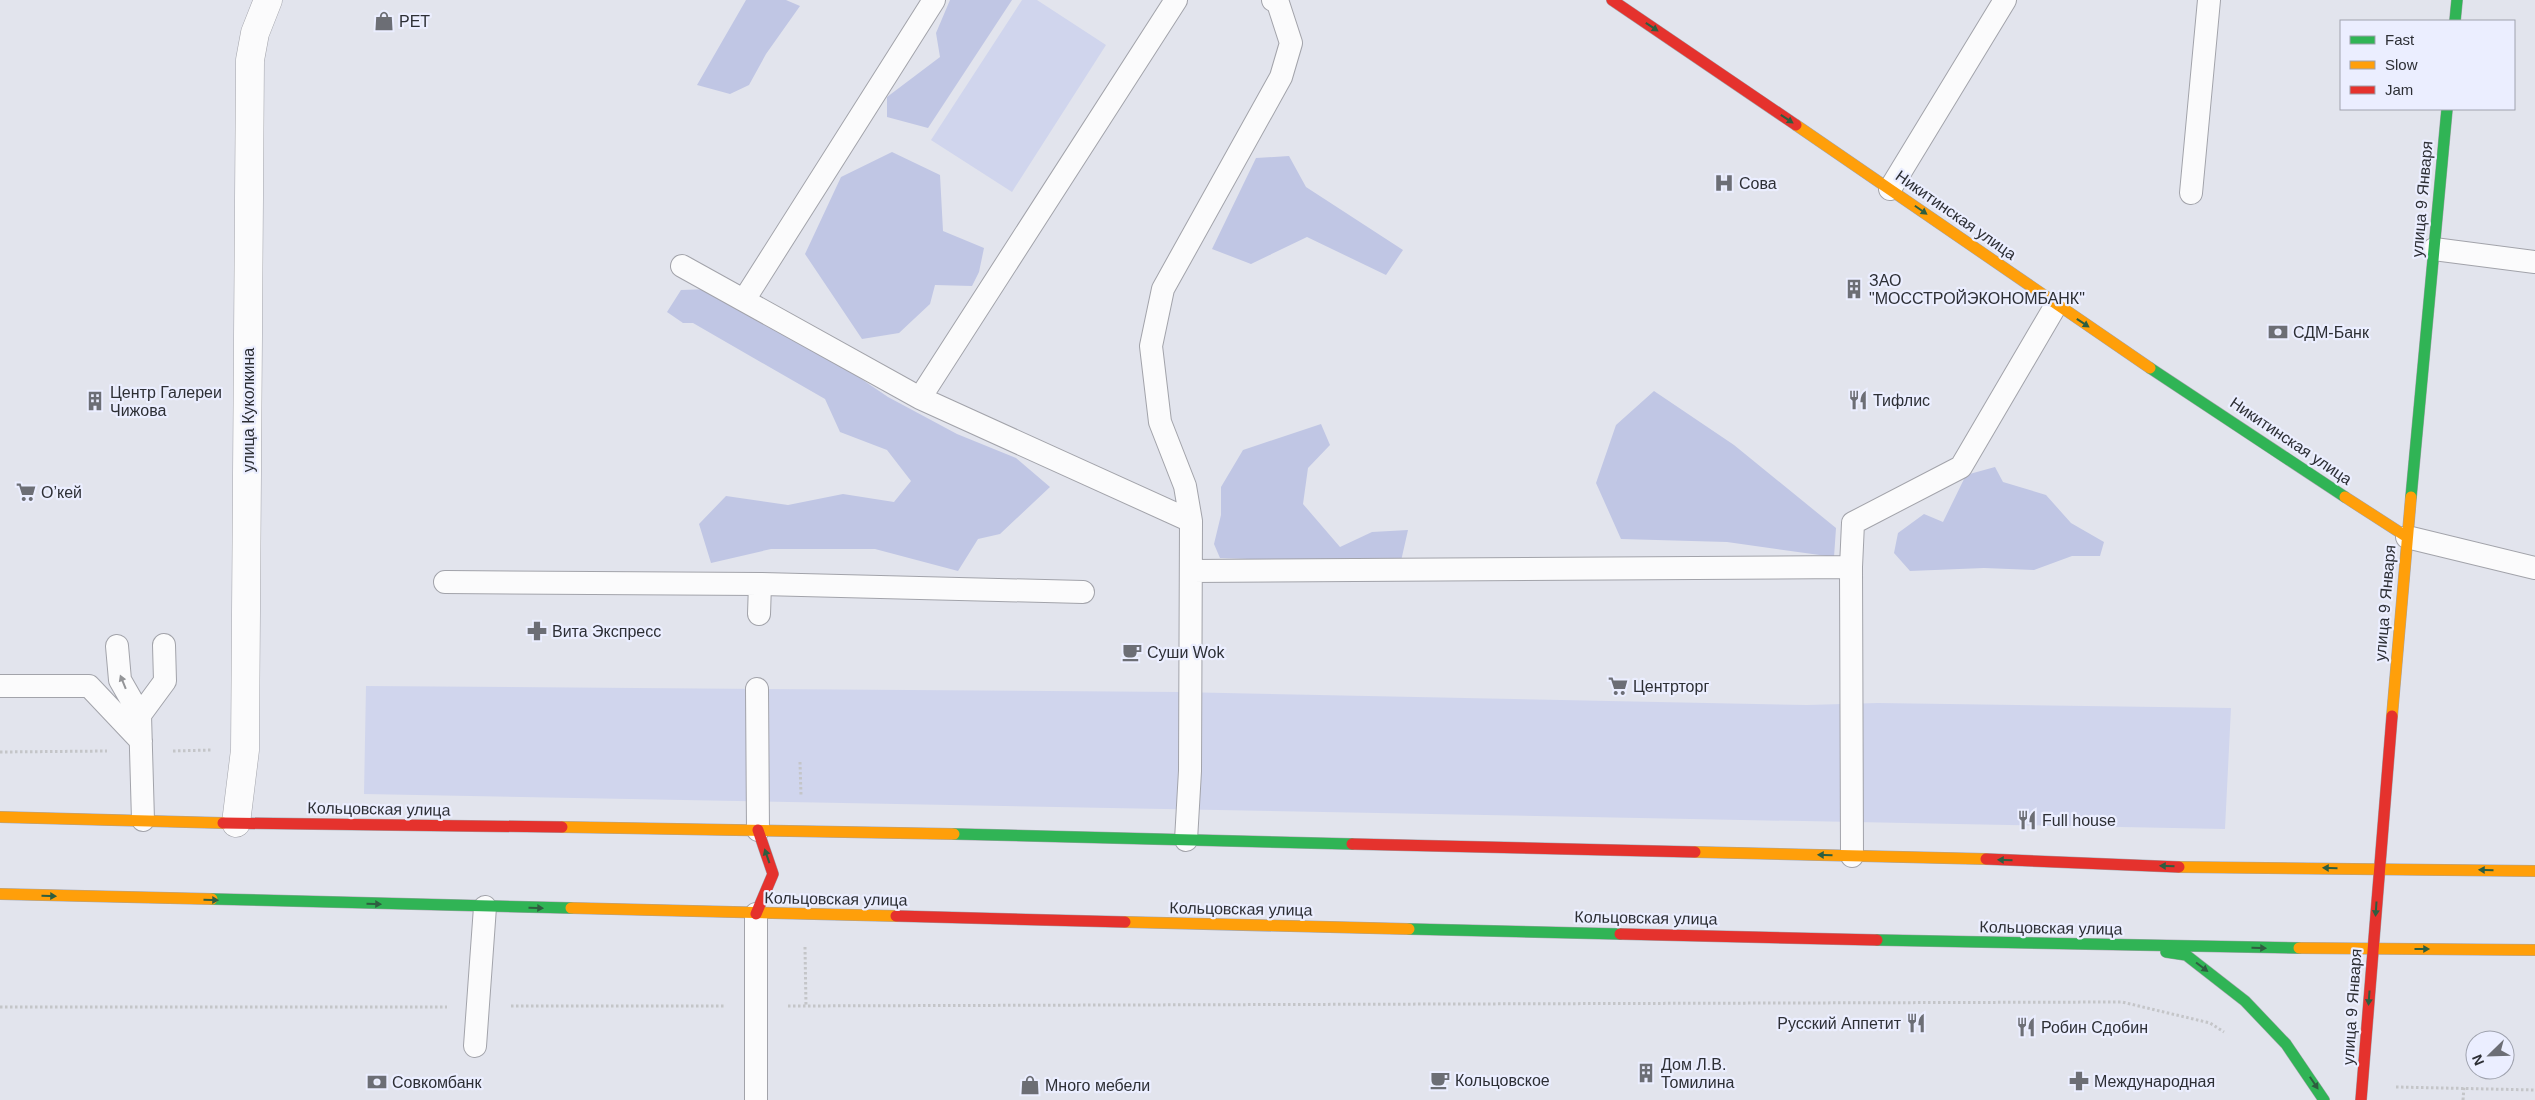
<svg xmlns="http://www.w3.org/2000/svg" width="2535" height="1100" viewBox="0 0 2535 1100" font-family="Arial,sans-serif">
<style>
.green{fill:#d0d5ed}
.forest{fill:#c0c6e4}
.lines{fill:none;stroke-linecap:round;stroke-linejoin:round}
.lane-casing{stroke:#a2a3aa;stroke-width:24}
.street-casing{stroke:#a2a3aa;stroke-width:29}
.fast-casing{stroke:#a2a3aa;stroke-width:12}
.slow-casing{stroke:#a2a3aa;stroke-width:12}
.jam-casing{stroke:#a2a3aa;stroke-width:12}
.path{stroke:#c4c5c8;stroke-width:3;stroke-dasharray:2.5 2.5;stroke-linecap:butt}
.lane{stroke:#fbfbfc;stroke-width:22}
.street{stroke:#fbfbfc;stroke-width:28}
.fast{stroke:#30b455;stroke-width:11}
.slow{stroke:#ff9f0a;stroke-width:11}
.jam{stroke:#e5322d;stroke-width:11}
.oneway{fill:#2e5e40}
.oneway2{fill:#949598}
.labels{text-anchor:middle;dominant-baseline:central;stroke-width:4.5;stroke-linejoin:round;paint-order:stroke}
.poi-label{font-size:16px;fill:#2d2f35;stroke:#ebeeff;text-anchor:start}
.street-label{font-size:16px;fill:#2d2f35;stroke:#ebeeff}
</style>
<rect width="100%" height="100%" fill="#e2e4ed"/>
<path class="green" d="M1022 0H1037L1106 45 1012 192 931 140Z
M366 686 1177 692 1807 705 1878 703 2231 708 2225 829 364 794Z"/>
<path class="forest" d="M746 0H786L800 6 766 54 749 85 730 94 697 85Z
M950 0H1012L928 128 887 117V97L940 57 936 33Z
M892 152 940 175 943 231 984 248 979 272 972 286 935 285 930 304 899 333 862 339 805 254 841 177Z
M1289 156 1306 187 1403 250 1386 275 1307 237 1251 264 1212 249 1256 158Z
M710 289 829 357 888 397 957 434 1016 458 1050 487 1000 534 978 539 958 571 875 549H771L711 563 699 524 726 496 788 505 843 494 894 502 911 481 887 450 840 432 825 399 693 323H683L667 312 681 290Z
M1654 391 1734 445 1836 528 1834 557 1727 542 1621 539 1596 483 1616 425Z
M1321 424 1330 445 1308 468 1303 504 1340 547 1372 532 1408 530 1401 561 1333 562 1220 558 1214 544 1221 515V487L1243 450Z
M1995 467 2003 482 2046 495 2071 523 2104 542 2100 556H2072L2034 570 1984 568 1910 571 1894 553 1898 533 1924 514 1943 522 1966 475Z"/>
<g class="lines">
<defs>
<path id="lane" d="M1890 189 2005 0
M2191 193 2209 0
M2434 249 2535 262
M682 266 920 398 1191 521
M744 300 934 0
M920 398 1176 0
M2407 537 2535 568
M1191 571 1851 567
M445 582 760 584 1083 592
M759 614 760 584
M117 646 120 680 140 715 143 820
M0 686H89L141 741
M757 689 758 830
M140 715 165 681 164 645
M1186 840 1190 771 1191 521 1185 486 1160 422 1151 346 1163 289 1281 77 1291 43 1278 3 1273 0
M1852 856 1851 567 1853 523 1961 467 2056 305
M756 914V1100
M475 1046 485 907"/>
<path id="street" d="M236 823 245 750 250 60 255 33 268 0"/>
<path id="fast" d="M2455 21 2457 0
M2150 368 2345 497
M2411 497 2447 109
M954 834 1352 844
M212 899 571 908
M1409 929 1620 934
M1877 940 2299 948
M2166 952 2186 955 2245 1001 2286 1044 2324 1100"/>
<path id="slow" d="M1796 125 2150 368
M2345 497 2407 537
M2392 716 2411 497
M0 817 223 823
M562 827 954 834
M1695 852 1986 859
M2179 867 2535 871
M0 894 212 899
M571 908 896 916
M1125 922 1409 929
M2299 948 2535 950"/>
<path id="jam" d="M1612 0 1796 125
M223 823 562 827
M1352 844 1695 852
M1986 859 2179 867
M756 914 773 874 758 830
M896 916 1125 922
M1620 934 1877 940
M2361 1100 2392 716"/>
</defs>
<use href="#lane" class="lane-casing"/>
<use href="#street" class="street-casing"/>
<use href="#fast" class="fast-casing"/>
<use href="#slow" class="slow-casing"/>
<use href="#jam" class="jam-casing"/>
<path class="path" d="M173 751 212 750
M0 752 107 751
M800 762 801 796
M805 947 806 1006
M511 1006H724
M788 1006 2122 1002 2210 1023 2224 1032
M0 1007H447
M2396 1087 2535 1090
M2463 1100 2464 1087"/>
<use href="#lane" class="lane"/>
<use href="#street" class="street"/>
<use href="#fast" class="fast"/>
<use href="#slow" class="slow"/>
<use href="#jam" class="jam"/>
</g>
<defs><path id="oneway-solid" d="M-6-.8H1V-3.2L6.5 0L1 3.2V.8H-6Z" transform="scale(1.25)"/></defs>
<g class="oneway">
<use href="#oneway-solid" transform="translate(1652 27) rotate(34)"/>
<use href="#oneway-solid" transform="translate(1787 119) rotate(34)"/>
<use href="#oneway-solid" transform="translate(1921 210) rotate(35)"/>
<use href="#oneway-solid" transform="translate(2083 323) rotate(34)"/>
<use href="#oneway-solid" transform="translate(1825 855) rotate(-179)"/>
<use href="#oneway-solid" transform="translate(767 856) rotate(-109)"/>
<use href="#oneway-solid" transform="translate(2005 860) rotate(-179)"/>
<use href="#oneway-solid" transform="translate(2167 866) rotate(-179)"/>
<use href="#oneway-solid" transform="translate(2330 868) rotate(-179)"/>
<use href="#oneway-solid" transform="translate(2486 870) rotate(-179)"/>
<use href="#oneway-solid" transform="translate(49 896) rotate(1)"/>
<use href="#oneway-solid" transform="translate(211 900) rotate(1)"/>
<use href="#oneway-solid" transform="translate(374 904) rotate(1)"/>
<use href="#oneway-solid" transform="translate(536 908) rotate(2)"/>
<use href="#oneway-solid" transform="translate(2376 909) rotate(94)"/>
<use href="#oneway-solid" transform="translate(2259 948) rotate(1)"/>
<use href="#oneway-solid" transform="translate(2422 949)"/>
<use href="#oneway-solid" transform="translate(2202 967) rotate(37)"/>
<use href="#oneway-solid" transform="translate(2369 998) rotate(94)"/>
<use href="#oneway-solid" transform="translate(2314 1083) rotate(56)"/>
</g>
<use class="oneway2" href="#oneway-solid" transform="translate(123 682) rotate(-112)"/>
<defs>
<symbol id="shop-bare" viewBox="-9 -9 18 18"><path d="M-5-2.5h2.3a2.7 3.5 0 0 1 5.4 0H5L5.5 6h-11ZM-1.5-2.5h3a1.5 2.3 0 0 0-3 0Z" fill="#6c6e75" stroke="#ebeeff" stroke-width="2.5" paint-order="stroke"/></symbol>
<symbol id="hospital-bare" viewBox="-9 -9 18 18"><path d="M-5-5h3v3.5h4V-5h3V5h-3V1.5h-4V5h-3Z" fill="#6c6e75" stroke="#ebeeff" stroke-width="2.5" paint-order="stroke"/></symbol>
<symbol id="building-bare" viewBox="-9 -9 18 18"><path d="M-4-6H4V6H1V3H-1V6H-4ZM-2.5-4.3h1.7v1.8h-1.7ZM.8-4.3h1.7v1.8H.8ZM-2.5-1h1.7V.8h-1.7ZM.8-1h1.7V.8H.8Z" fill="#6c6e75" stroke="#ebeeff" stroke-width="2.5" paint-order="stroke"/></symbol>
<symbol id="bank-bare" viewBox="-9 -9 18 18"><path d="M-6-4H6V4H-6ZM0-2.3a2.3 2.3 0 1 0 0 4.6a2.3 2.3 0 1 0 0-4.6Z" fill="#6c6e75" stroke="#ebeeff" stroke-width="2.5" paint-order="stroke"/></symbol>
<symbol id="restaurant-bare" viewBox="-9 -9 18 18"><path d="M-5-6h1v4h1v-4h1v4h1v-4h1v5L-1.5 .5V6h-2V.5L-5-1ZM5-6V6H3V1.5H1.5Q1.5-4 5-6Z" fill="#6c6e75" stroke="#ebeeff" stroke-width="2.5" paint-order="stroke"/></symbol>
<symbol id="supermarket-bare" viewBox="-9 -9 18 18"><path d="M-6-5.5h2.5l.6 2H6L4.5 2H-2.5L-4.4-4H-6ZM-1.5 3.2a1.3 1.3 0 1 0 .1 0ZM3 3.2a1.3 1.3 0 1 0 .1 0Z" fill="#6c6e75" stroke="#ebeeff" stroke-width="2.5" paint-order="stroke"/></symbol>
<symbol id="pharmacy-bare" viewBox="-9 -9 18 18"><path d="M-2-6h4v4h4v4h-4v4h-4v-4h-4v-4h4Z" fill="#6c6e75" stroke="#ebeeff" stroke-width="2.5" paint-order="stroke"/></symbol>
<symbol id="cafe-bare" viewBox="-9 -9 18 18"><path d="M-5.5-4.5H6V0H3Q3 3.5 0 3.5H-2.5Q-5.5 3.5-5.5 0ZM3-3.2v2h1.7v-2ZM-6 4.5H4V6H-6Z" fill="#6c6e75" stroke="#ebeeff" stroke-width="2.5" paint-order="stroke"/></symbol>
</defs>
<g fill-rule="evenodd">
<use href="#shop-bare" x="370" y="7" width="28" height="28"/>
<use href="#hospital-bare" x="1710" y="169" width="28" height="28"/>
<use href="#building-bare" x="1840" y="275" width="28" height="28"/>
<use href="#bank-bare" x="2264" y="318" width="28" height="28"/>
<use href="#restaurant-bare" x="1844" y="386" width="28" height="28"/>
<use href="#building-bare" x="81" y="387" width="28" height="28"/>
<use href="#supermarket-bare" x="12" y="478" width="28" height="28"/>
<use href="#pharmacy-bare" x="523" y="617" width="28" height="28"/>
<use href="#cafe-bare" x="1118" y="638" width="28" height="28"/>
<use href="#supermarket-bare" x="1604" y="672" width="28" height="28"/>
<use href="#restaurant-bare" x="2013" y="806" width="28" height="28"/>
<use href="#restaurant-bare" x="1902" y="1009" width="28" height="28"/>
<use href="#restaurant-bare" x="2012" y="1013" width="28" height="28"/>
<use href="#building-bare" x="1632" y="1059" width="28" height="28"/>
<use href="#cafe-bare" x="1426" y="1066" width="28" height="28"/>
<use href="#pharmacy-bare" x="2065" y="1067" width="28" height="28"/>
<use href="#bank-bare" x="363" y="1068" width="28" height="28"/>
<use href="#shop-bare" x="1016" y="1071" width="28" height="28"/>
</g>
<g class="labels">
<g class="poi-label">
<text x="399" y="21">РЕТ</text>
<text x="1739" y="183">Сова</text>
<text x="1869" y="280">ЗАО<tspan x="1869" dy="18">"МОССТРОЙЭКОНОМБАНК"</tspan></text>
<text x="2293" y="332">СДМ-Банк</text>
<text x="110" y="392">Центр Галереи<tspan x="110" dy="18">Чижова</tspan></text>
<text x="1873" y="400">Тифлис</text>
<text x="41" y="492">О’кей</text>
<text x="552" y="631">Вита Экспресс</text>
<text x="1147" y="652">Суши Wok</text>
<text x="1633" y="686">Центрторг</text>
<text x="2042" y="820">Full house</text>
<text x="1901" y="1023" text-anchor="end">Русский Аппетит</text>
<text x="2041" y="1027">Робин Сдобин</text>
<text x="1661" y="1064">Дом Л.В.<tspan x="1661" dy="18">Томилина</tspan></text>
<text x="1455" y="1080">Кольцовское</text>
<text x="2094" y="1081">Международная</text>
<text x="392" y="1082">Совкомбанк</text>
<text x="1045" y="1085">Много мебели</text>
</g>
<g class="street-label">
<text transform="translate(2422 199) rotate(-85)">улица 9 Января</text>
<text transform="translate(1956 215) rotate(35)">Никитинская улица</text>
<text transform="translate(248 410) rotate(-90)">улица Куколкина</text>
<text transform="translate(2291 441) rotate(34)">Никитинская улица</text>
<text transform="translate(2385 603) rotate(-85)">улица 9 Января</text>
<text transform="translate(379 809) rotate(1)">Кольцовская улица</text>
<text transform="translate(836 899) rotate(1)">Кольцовская улица</text>
<text transform="translate(1241 909) rotate(1)">Кольцовская улица</text>
<text transform="translate(1646 918) rotate(1)">Кольцовская улица</text>
<text transform="translate(2051 928) rotate(1)">Кольцовская улица</text>
<text transform="translate(2352 1007) rotate(-86)">улица 9 Января</text>
</g>
</g>
<rect x="2340" y="20" width="175" height="90" fill="#ebeeff" stroke="#9fa2ae"/>
<rect x="2350" y="36" width="25" height="8" fill="#30b455" stroke="#9fa2ae"/>
<text x="2385" y="45" font-size="15" fill="#2d2f35">Fast</text>
<rect x="2350" y="61" width="25" height="8" fill="#ff9f0a" stroke="#9fa2ae"/>
<text x="2385" y="70" font-size="15" fill="#2d2f35">Slow</text>
<rect x="2350" y="86" width="25" height="8" fill="#e5322d" stroke="#9fa2ae"/>
<text x="2385" y="95" font-size="15" fill="#2d2f35">Jam</text>
<g transform="translate(2490 1055) rotate(247)"><circle r="24" fill="#ebeeff" stroke="#9fa2ae"/>
<path d="M0-4L9 19L0 12L-9 19Z" fill="#6c6e75"/>
<text y="-8" font-size="14" font-weight="bold" text-anchor="middle" fill="#2d2f35">N</text>
</g>
</svg>
